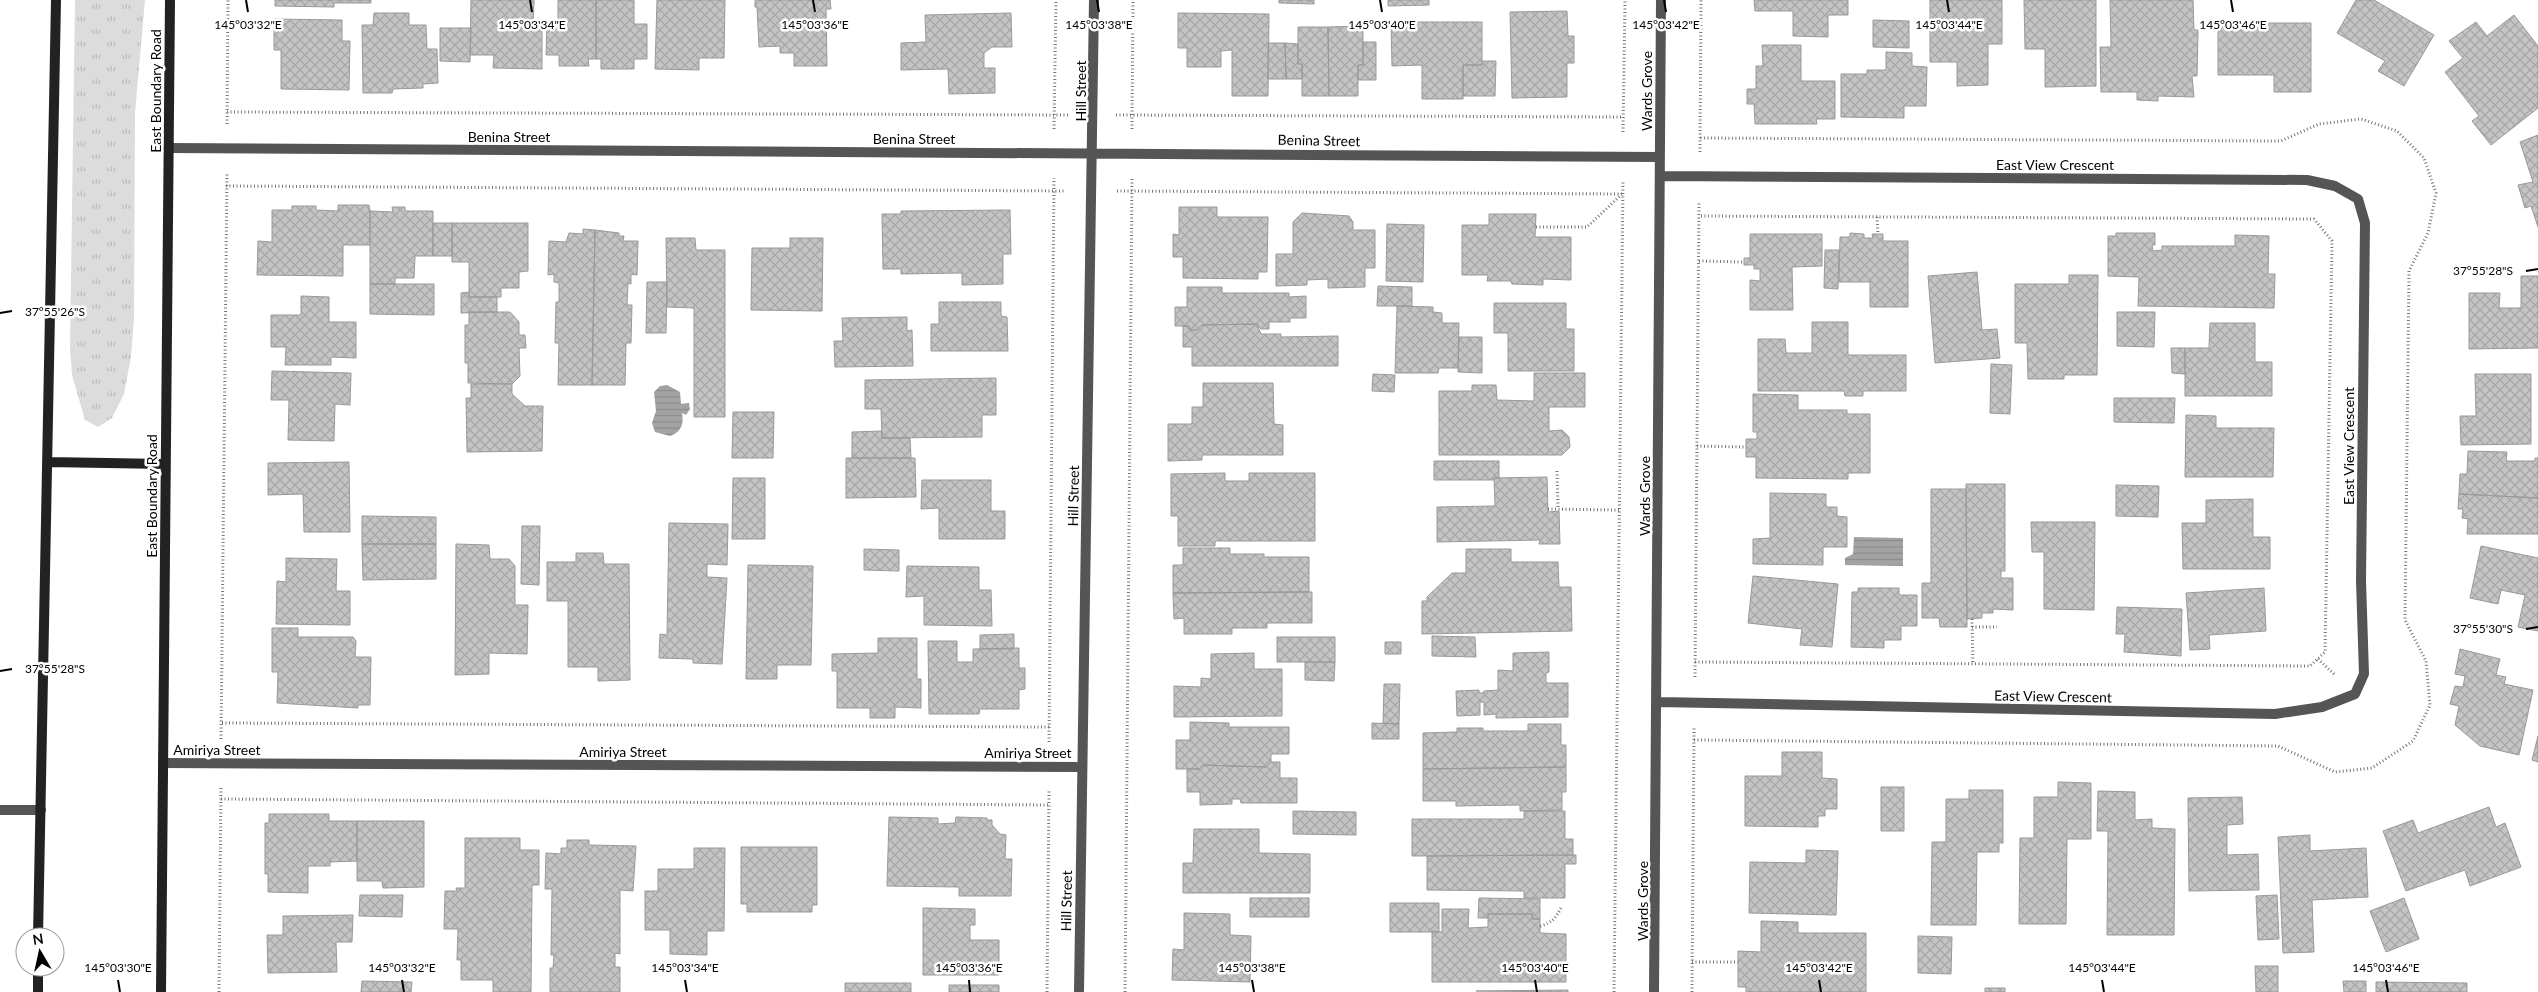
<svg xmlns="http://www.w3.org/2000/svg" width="2538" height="992" viewBox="0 0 2538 992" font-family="Lato,sans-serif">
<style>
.grass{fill:url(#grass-tufts)}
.water{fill:url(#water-rules)}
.building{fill:url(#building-cross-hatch);stroke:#999}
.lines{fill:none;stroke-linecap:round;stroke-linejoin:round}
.path{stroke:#777;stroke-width:3;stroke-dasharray:1 2.5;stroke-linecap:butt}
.street{stroke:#555;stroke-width:10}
.secondary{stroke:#222;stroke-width:10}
.ticks{fill:none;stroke:#000;stroke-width:2}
.labels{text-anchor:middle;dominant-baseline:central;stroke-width:5;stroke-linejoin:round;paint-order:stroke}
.street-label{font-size:14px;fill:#000;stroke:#fff}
.ticks-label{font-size:12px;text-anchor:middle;fill:#000;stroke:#fff;stroke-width:5;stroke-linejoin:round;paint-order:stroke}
</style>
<defs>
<pattern id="grass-tufts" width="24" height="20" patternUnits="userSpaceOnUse" patternTransform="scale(1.25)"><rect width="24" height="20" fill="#dcdcdc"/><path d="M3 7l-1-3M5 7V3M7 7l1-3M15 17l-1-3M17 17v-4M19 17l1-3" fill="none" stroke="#bbb"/></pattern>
<pattern id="water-rules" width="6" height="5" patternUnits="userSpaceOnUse" patternTransform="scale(1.25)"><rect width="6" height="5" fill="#a3a3a3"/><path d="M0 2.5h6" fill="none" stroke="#8b8b8b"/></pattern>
<pattern id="building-cross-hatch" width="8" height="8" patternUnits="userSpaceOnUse" patternTransform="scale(1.25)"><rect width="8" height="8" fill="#c4c4c4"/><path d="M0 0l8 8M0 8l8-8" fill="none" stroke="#a7a7a7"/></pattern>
</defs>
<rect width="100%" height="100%" fill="#fff"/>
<path class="grass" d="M75 0H145L135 113 134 318 131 357 124 394 112 418 98 427 85 420 72 375 70 349Z"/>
<path class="water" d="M667 385 680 392 681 404 689 403 690 409 686 415 682 413C684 425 681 432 670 436L655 432 652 423 656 411 654 392 660 386Z
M1854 537 1903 538V566L1845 565V558L1853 554Z"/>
<path class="building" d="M275 0H371V3H334V7L275 6Z
M471 0H534L533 28 542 29V69L493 68 494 55H470Z
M558 0H596V59H588L589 66H559V55H546L547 23H558Z
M596 0H634V24H647V59H634V69H601V59H596Z
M657 0H725L724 58H699V70L655 69Z
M755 0H830L831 9H826L827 66H794V53H780V46L759 47 757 7H755Z
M1279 0H1314V4L1279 3Z
M1388 0H1429V5L1388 6Z
M1754 0H1848V15H1828V37L1793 36V11H1755Z
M1930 0H2002V44H1988V85L1957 86V62H1930Z
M2024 0H2096V86L2045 87V49H2025Z
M2110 0H2193L2194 30H2198L2197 76H2192L2194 97 2158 96V101L2137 100V92H2101L2100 47H2111Z
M2356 0H2374L2434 35 2404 86 2378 71 2385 61 2337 33Z
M1567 11 1568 36H1574V63H1567V97L1512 98 1510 12Z
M374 13H409V25H426L427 49H437L438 83 423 84V88L393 89 392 93H363L362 25H373Z
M1011 13 1012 47H992L984 53V68H995V93L949 94 948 69 901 70V43L926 42 925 15Z
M1178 13 1269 14 1268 96H1232V50L1221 51V67H1187V48H1178Z
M2514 15 2538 46V108L2491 145 2472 121 2479 116 2445 72 2463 58 2449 41 2476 22 2487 36Z
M274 19 342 20V41H350L349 90 281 89V50H274Z
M1873 20 1909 21V48L1873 47Z
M1391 22H1482V65H1463V99H1422V65L1392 66Z
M2218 23H2311V92H2274V75H2218Z
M1363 26V65H1358V96H1329L1328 27Z
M1298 27H1328L1329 96H1302V64H1298Z
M440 28H471L470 62 440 61Z
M1363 42H1376V80H1358V65H1363Z
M1268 43H1285L1286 79H1268Z
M1285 43 1298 44V64H1302V79H1286Z
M1762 45H1801V81H1835V119H1816L1817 124H1755L1754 104H1747V89H1756V66H1763Z
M1886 52 1912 53V66L1927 67 1926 106H1904V118L1841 117V74H1867V70H1886Z
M1482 61H1496L1495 96H1463V65H1482Z
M2538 135V227L2531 206 2525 208 2518 185 2533 182 2520 142Z
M338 205H369L370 211V245H343V276L257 275 258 241 272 242V210H292V206H316V210L338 211Z
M392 207H405V211H433V256H415L414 278H395V284H370V211L393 212Z
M1179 207H1217V217H1268L1267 272H1258V279L1183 278V257H1173V234L1179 235Z
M1010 210 1011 254H1003V284L962 285V273L901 274V269H883L882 214H901V211Z
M1302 213 1349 216 1353 222V230H1375V268H1365V287L1328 288V279L1307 280V285L1276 286V254H1293V222Z
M1489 214H1536L1535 237H1571V280L1543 279V285L1512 284 1511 281H1487L1488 275H1462V225H1489Z
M433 223H452V256H433Z
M452 223H528V271L519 272V288H501V297H469V262H452Z
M1387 224 1424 225 1423 282 1386 281Z
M583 229 595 230 592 385H558L559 343H555L556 302H559V283L554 282V274L548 275 549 241 566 242 569 233 583 234Z
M595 230 619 233V236H624L623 241H638L637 275 631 274V284L628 283 627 305H632L631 343H626L625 385H592Z
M1850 233 1864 234V238H1873L1872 234H1883V241H1908V307H1870V282H1839L1840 237H1850Z
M2116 233H2155V245H2152L2153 251 2162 250V246H2235V235L2269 236 2268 274H2275L2274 308 2138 306 2139 277 2108 276V236H2116Z
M1750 234H1822V266L1792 267 1793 310H1750V280L1760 281V269H1754V265H1744V258H1750Z
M666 238H695L696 250H725V417H694V308L667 307Z
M790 238H823L822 311 751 310 752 248H790Z
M1825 250H1839L1838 289 1824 288Z
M1977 272 1982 330 1997 329 2000 358 1935 363 1928 276Z
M2069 275H2098L2097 375H2064V379H2028L2027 343H2015V284H2069Z
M2521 276H2538V348L2469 349V293H2500L2499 308H2521Z
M647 282H667L666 333H646Z
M370 284H434V315L370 314Z
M1378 286 1412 287V306H1377Z
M1187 287H1222V293H1289V297L1306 296V318H1290V322H1269V329H1261L1257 324 1202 325 1197 330H1190L1189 326H1175V307H1187Z
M469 292V297H497V312L461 313V293Z
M301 296 329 297V322H356V358L331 357V365H285L286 347H271V315H301Z
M939 302H1001V316L1007 317 1008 351H931V324H939Z
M1494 303H1566V329H1574V371H1508V333H1494Z
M1397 306 1433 307V312L1442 313V323H1459L1458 368H1439L1438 373H1395Z
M469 312H510L519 322V335H525L526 348H519L520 376 512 384 468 383V363H465V325H469Z
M2117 312H2155L2154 347 2117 346Z
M907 317V331L912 330 913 366 835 367 834 341H843L842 318Z
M1812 322H1848V355H1906V391H1863V396H1845L1844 391H1758V339H1785L1786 353H1812Z
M2210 323H2255V362H2272V396H2185V348H2209Z
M1257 324 1261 334H1281V337L1338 336V366H1192V347H1183V326H1189L1190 330H1197L1202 325Z
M1459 337H1482V373L1458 372Z
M2171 348H2185V374L2172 373Z
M1991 364 2012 365 2010 414 1990 413Z
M272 371 351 373 350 405 335 404 334 441 288 440 289 400H271Z
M1534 373H1585V407H1549V431L1562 430 1569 437 1570 447 1562 455H1439V391H1472V385H1496L1497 400 1534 401Z
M1373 374 1395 375 1394 392 1372 391Z
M2475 374H2531V444L2461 445 2460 416H2476Z
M996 378V415H982V437L882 438 881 409H865V380Z
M1203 383H1273L1274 424 1283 425V455H1202V460L1168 461V424H1192V407H1203Z
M471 384H512V394L525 406H543L542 451 467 452 466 398H471Z
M1753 394 1798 395V410H1847V414H1870V473H1848V479L1756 478V457H1746V439H1757V432H1753Z
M2114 398H2175L2174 423 2114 422Z
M733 412H774L773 458H732Z
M2186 415 2216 416V428H2274L2273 477H2185Z
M882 431V438H910L911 458H852V432Z
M2468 451 2507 452 2506 461H2535V458H2538V498L2459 494 2460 474H2467Z
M846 458H915L916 497 846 498Z
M1434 461H1499V478H1494V480H1434Z
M349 462 350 532H304L303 494 268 495V463Z
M1225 473V481H1249V473H1315V541H1215V546H1178V516H1171V474Z
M1547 477 1548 512 1559 511 1560 544H1539L1540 540 1437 542V507L1495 506 1494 478Z
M733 478H765V539H732Z
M922 480H991V511H1005V539H939V508L921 509Z
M1966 484H2005V571H2001V578H2013V610L1993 609V613H1982V618L1967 619Z
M2116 485 2159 486 2158 517 2116 516Z
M1931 489H1966L1967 627H1940L1939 618H1922V583H1931Z
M1770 493 1826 494V507H1837V516L1847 517V547H1823V565L1753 564V539L1770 538Z
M2459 494 2538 498V534H2467L2468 519 2462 518 2463 509H2458Z
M2253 499V537H2270V569H2183L2182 523H2206V500Z
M362 516 436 517V544H362Z
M2031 522H2095L2094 610 2044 609V552H2032Z
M669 523 728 524 727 565 707 564V577L727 578 722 664 693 663V659L659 658 660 634 667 635Z
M522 526H540L539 585 521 584Z
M362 544H436V579L363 580Z
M456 544 489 545 490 559H509L515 566V605H528L527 654 489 653V674L455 675Z
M2481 546 2538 558V631L2518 627 2525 595 2501 590 2498 604 2470 598Z
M1183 548H1230V554H1264V557H1309V592L1173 593V565H1183Z
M864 549 899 550V571L864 570Z
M1466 549H1511V562H1558L1559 587H1571L1572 631 1422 634V601H1427V597L1452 573H1466Z
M576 553H603L604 564H629L630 680 598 681V667H568V601H547V562H576Z
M286 558 337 559 336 591H350V625L276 624 277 581 286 582Z
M748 565 813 566 811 665H777V679H746Z
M907 566 979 567V590H991L992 626 924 625V596L906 597Z
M1753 576 1838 584 1832 647 1800 645 1802 629 1748 623Z
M1858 588H1899V595H1917V626H1901V640H1884V648L1851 647 1852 592H1858Z
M2264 588 2266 631 2209 635 2210 649 2190 650 2186 593Z
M1309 592H1312V623H1267V628H1232V634H1184V618L1174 619 1173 593Z
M2117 607 2182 609 2181 656 2124 652 2125 634H2116Z
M272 628H298V637H353L356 641 355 657H371L370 705H358V708L277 703 278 672H272Z
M1014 634V649H980V635Z
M1432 636 1475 637 1476 657 1432 656Z
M1277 637H1335V662H1277Z
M878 638H917V679H921V708L895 707V718H870V708H837V671H832V654L878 653Z
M928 641H957V662H973V649L1019 648V668H1025V689L1019 690V709H980L979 714H929Z
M1385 642H1401V654H1385Z
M2460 649 2500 659 2496 675 2506 677 2504 684 2533 690 2519 755 2480 746 2455 725 2459 706 2450 704 2455 686 2463 687 2465 676 2455 674Z
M1549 652V672L1546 673V683H1568V717L1496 718V714L1484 715V702H1480V715L1457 716 1456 691 1479 690V693H1483L1484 691 1498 690V670L1513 671V653Z
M1254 653V669H1282V716L1174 717V686L1201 687V678L1211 679V654Z
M1305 662H1335L1334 681 1305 680Z
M1384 684H1400L1399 724 1383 723Z
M1190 722 1229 723V727H1289V754H1271V762L1266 767 1203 765 1199 769H1176V740H1190Z
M1372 723 1399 724V739H1372Z
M1528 724H1561V745H1566V767L1423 769V733L1457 732V728H1483V731H1528Z
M2538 736V762L2532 760Z
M1782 752H1822V778L1837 779V809H1825V816H1818V827L1745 826V776H1782Z
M1271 762H1280V778H1297V803H1241L1240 799H1232V804L1200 805V792H1187V769H1199L1203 765 1266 767Z
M1566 767V792H1562V810L1520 811V805L1456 806V801H1423V769Z
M2058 782 2091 783V839H2067L2066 924H2019L2020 838H2034V797H2058Z
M1881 787H1904V831H1881Z
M1969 790H2003V843H1999V852H1977L1976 925H1931L1932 842H1946V799H1969Z
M2098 791 2135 792V820L2152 819V828L2175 829 2174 935H2107L2108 831H2097Z
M2242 797 2243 824 2227 825V855L2258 854 2259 890 2189 891 2188 798Z
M2489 807 2496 827 2505 823 2521 867 2470 886 2465 870 2406 891 2383 831 2413 820 2418 833Z
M1293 811 1356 812V835L1293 834Z
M1524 811H1565V839H1573V855L1412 856V819H1524Z
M269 814H329V821H357V861L330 862V866H308V893L268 892V874H265V823H269Z
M889 817 938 818V824L955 823 956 817 987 818V820H992V825L1000 834 1006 835 1005 859H1012L1011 896H959V887L887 886Z
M357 821H424V887L383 888 382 881H357Z
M1194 829H1259V853L1310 854V893H1183V863H1193Z
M2310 835V851L2366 848 2368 897 2312 900 2314 952 2283 953 2278 837Z
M465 838H520V850H539V885H532L531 992H493V980H461V960H457L458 929H444L445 891H457L456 888H465Z
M567 840H589V845L636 846 633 891 620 890V954L615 953V967H620V992H550V968H553L554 955H551L552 889H545L546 853 561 854V848H567Z
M741 847H817V905H812V912H747V904H741Z
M694 848H725L724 931H707V955L670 954V930H645V891H658V869H694Z
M1806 850 1838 851 1836 915 1749 913 1750 862 1806 863Z
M1576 855V864H1565V898H1524V891L1427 890V856Z
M360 895H403L402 917 359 916Z
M2277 895 2279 939 2258 940 2256 896Z
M1250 898H1309V917H1250Z
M1479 898 1540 899V919H1532V914H1488V918H1478Z
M2404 898 2419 939 2386 952 2370 911Z
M1390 903H1439V932H1390Z
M923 908 975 909V925H970V940H999V975H923Z
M1442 909H1469L1468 928 1488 927V914H1532V919H1540V933L1566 934V982H1432V931L1442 932Z
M1184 913 1230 914V935L1251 936 1250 982 1172 980 1173 949 1184 950Z
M353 915 352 942H336L337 972 268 973 267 935H283V916Z
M1761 921 1798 922V933H1866V992H1746V987H1738V951L1761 952Z
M1918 936 1952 937 1951 974 1918 973Z
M2255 966H2278V992H2256Z
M362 981 412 982 411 992H361Z
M2343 981H2366V992H2344Z
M2376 982 2467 983V992H2376Z
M845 983H911V992H845Z
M949 985H999V992H949Z
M1985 988H2005V992H1985Z
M1568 990V992L1476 991Z"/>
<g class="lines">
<path class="path" d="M227 112 1068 115
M1116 115 1623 117
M227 124 228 0
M1054 129 1056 0
M1132 129 1133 0
M1623 132 1625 0
M1700 152 1701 0
M226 186 1066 191
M1117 191 1623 194
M1877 217 1878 234
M1536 227H1587L1622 194
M1699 261 1744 262
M1697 446 1746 447
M1557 471 1558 509
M1548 509 1619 510
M1972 619 1973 664
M1972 627H1997
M2318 659 2335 675
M1695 662 2310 666 2325 652 2332 241 2314 219 1699 216
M1695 677 1699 201
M222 723 1049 727
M221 739 227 173
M1694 740 2278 746 2335 772 2372 768 2413 741 2430 705 2426 661 2405 620 2409 271 2428 233 2436 193 2424 158 2397 131 2361 119 2319 124 2281 141 1700 138
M1049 742 1054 178
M221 799 1048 805
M1540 926C1552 923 1556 918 1562 906
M1692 962H1738
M219 992 221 788
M1047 992 1049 791
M1125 992 1132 178
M1614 992 1623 181
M1692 992 1694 728"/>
<path class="street" d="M168 148 1660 157
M1658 702 2275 714 2322 707 2355 694 2364 674 2361 581 2365 223 2358 199 2335 186 2307 180 1660 176
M163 763 1082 767
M0 810H41
M1079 992 1094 0
M1654 992 1661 0"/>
<path class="secondary" d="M48 462 165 464
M38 937 56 0
M38 992V967
M161 992 170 0"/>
</g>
<path class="ticks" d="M246 0 248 12M530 0 532 12M813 0 815 12M1097 0 1099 12M1380 0 1382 12M1664 0 1666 12M1947 0 1949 12M2231 0 2233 12M2526 271 2538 269M0 313 12 311M2526 629 2538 627M0 671 12 669M118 980 120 992M402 980 404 992M685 980 687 992M969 980 970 992M1252 980 1254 992M1535 980 1537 992M1819 980 1821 992M2102 980 2104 992M2386 980 2388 992"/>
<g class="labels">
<g class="street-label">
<text transform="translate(155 91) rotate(-90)">East Boundary Road</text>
<text transform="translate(1080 91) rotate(-90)">Hill Street</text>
<text transform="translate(1646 91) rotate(-90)">Wards Grove</text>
<text x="509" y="136">Benina Street</text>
<text x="914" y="138">Benina Street</text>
<text transform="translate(1319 140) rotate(1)">Benina Street</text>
<text x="2055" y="164">East View Crescent</text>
<text transform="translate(2348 446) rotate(-90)">East View Crescent</text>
<text transform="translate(151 496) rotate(-90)">East Boundary Road</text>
<text transform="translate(1073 496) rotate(-89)">Hill Street</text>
<text transform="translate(1644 496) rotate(-90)">Wards Grove</text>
<text transform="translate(2053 696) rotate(1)">East View Crescent</text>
<text x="217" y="749">Amiriya Street</text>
<text x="623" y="751">Amiriya Street</text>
<text x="1028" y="752">Amiriya Street</text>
<text transform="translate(1066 901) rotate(-89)">Hill Street</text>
<text transform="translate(1642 901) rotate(-90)">Wards Grove</text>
</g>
</g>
<g class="ticks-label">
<text x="248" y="29">145°03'32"E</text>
<text x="532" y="29">145°03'34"E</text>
<text x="815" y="29">145°03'36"E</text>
<text x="1099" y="29">145°03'38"E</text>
<text x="1382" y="29">145°03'40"E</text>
<text x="1666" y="29">145°03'42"E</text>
<text x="1949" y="29">145°03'44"E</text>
<text x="2233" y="29">145°03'46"E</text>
<text x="2483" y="275">37°55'28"S</text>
<text x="55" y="316">37°55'26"S</text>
<text x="2483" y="633">37°55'30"S</text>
<text x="55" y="673">37°55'28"S</text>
<text x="118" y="972">145°03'30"E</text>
<text x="402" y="972">145°03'32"E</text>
<text x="685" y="972">145°03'34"E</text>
<text x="969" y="972">145°03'36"E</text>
<text x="1252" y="972">145°03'38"E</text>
<text x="1535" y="972">145°03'40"E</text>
<text x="1819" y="972">145°03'42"E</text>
<text x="2102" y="972">145°03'44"E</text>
<text x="2386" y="972">145°03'46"E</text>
</g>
<g transform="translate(40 952) rotate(351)"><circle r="24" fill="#ffffff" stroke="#999999"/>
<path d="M0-4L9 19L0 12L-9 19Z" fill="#000000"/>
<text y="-8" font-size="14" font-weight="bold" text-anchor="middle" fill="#000000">N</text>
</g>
</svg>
